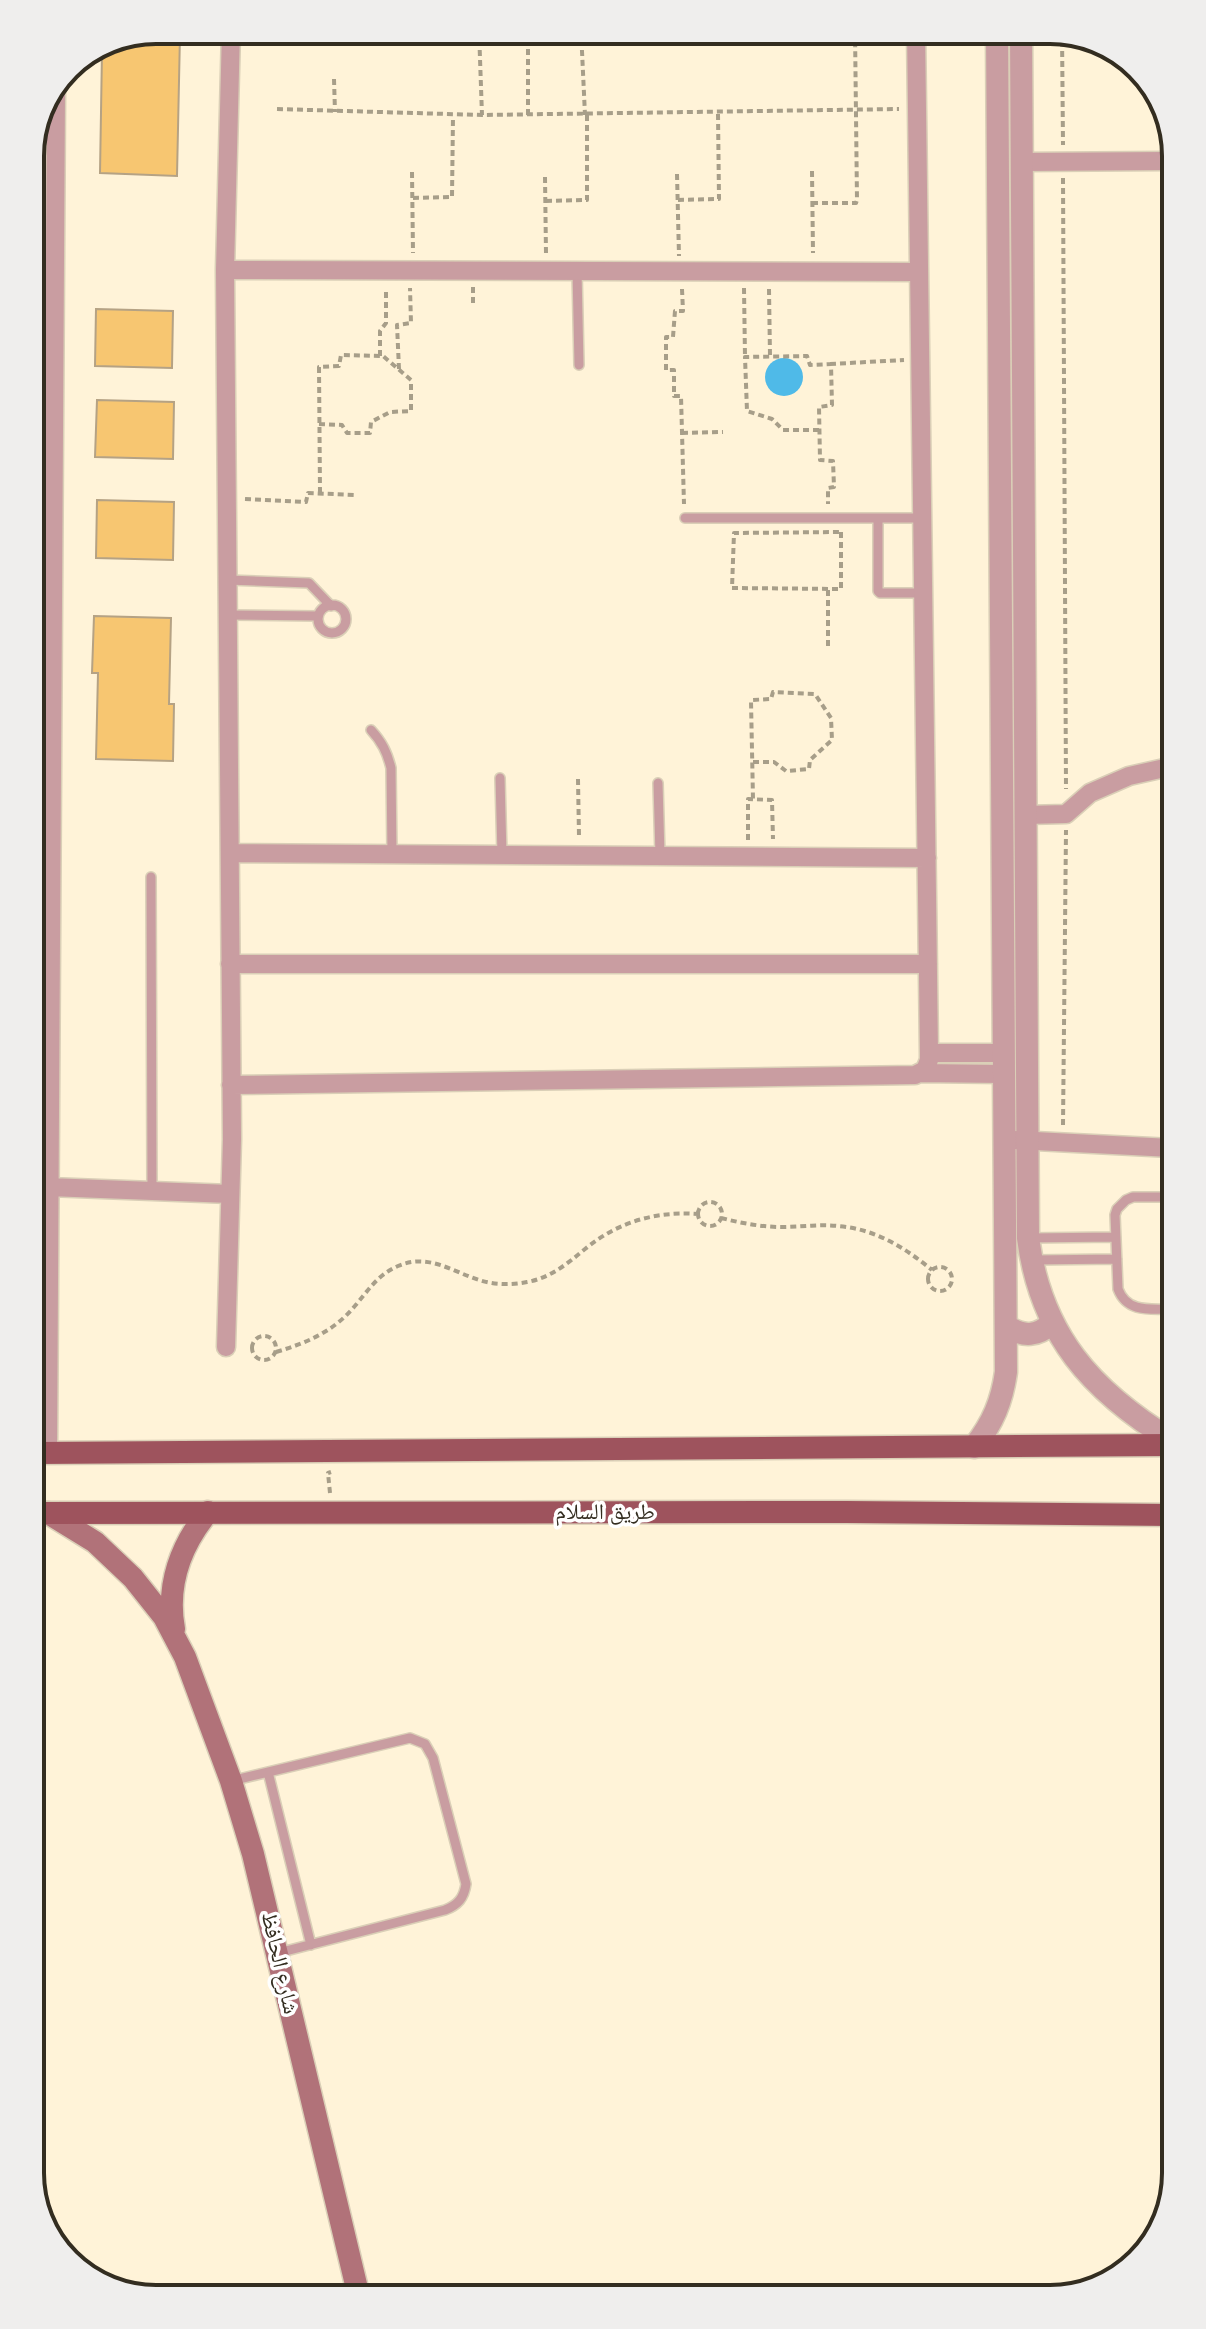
<svg xmlns="http://www.w3.org/2000/svg" width="1206" height="2329" viewBox="0 0 1206 2329" font-family="'Varela Round','Noto Naskh Arabic',sans-serif">
<style>
.water{fill:#4fbae8}
.building{fill:#f7c671;stroke:#b5a284;stroke-width:2}
.lines{fill:none;stroke-linecap:round;stroke-linejoin:round}
.service-casing{stroke:#dacfb7;stroke-width:12}
.minor-casing{stroke:#dacfb7;stroke-width:21}
.tertiary-casing{stroke:#dacfb7;stroke-width:25}
.secondary-casing{stroke:#dacfb7;stroke-width:25}
.primary-casing{stroke:#dacfb7;stroke-width:25}
.path{stroke:#a79e89;stroke-width:4;stroke-dasharray:6 4;stroke-linecap:butt}
.service{stroke:#c99da1;stroke-width:9}
.minor{stroke:#c99da1;stroke-width:18}
.tertiary{stroke:#c99da1;stroke-width:22}
.secondary{stroke:#b17279;stroke-width:22}
.primary{stroke:#9e535d;stroke-width:22}
.labels{text-anchor:middle;dominant-baseline:central;stroke-width:7;stroke-linejoin:round;paint-order:stroke}
.street-label{font-size:22px;fill:#332d20;stroke:#fff}
.rim{fill:none;stroke:#332d20;stroke-width:4}
</style>
<rect width="100%" height="100%" fill="#fff3d8"/>
<path class="water" d="M765 377a19 19 0 1 1 38 0a19 19 0 1 1-38 0Z"/>
<path class="building" d="M149 33 180 34 177 176 100 173 102 52Z
M96 309 173 311 172 368 95 366Z
M97 400 174 402 173 459 95 457Z
M97 500 174 502 173 560 96 558Z
M94 616 171 618 169 704H174L173 761 96 759 98 673H92Z"/>
<g class="lines">
<defs>
<path id="service" d="M577 271 579 365
M685 518H878
M922 518H878V591L880 593H923
M227 580 309 583 331 606
M318 619a14 14 0 1 1 28 0a14 14 0 1 1-28 0Z
M228 615 318 616
M371 730C382 742 387 752 391 768L392 855
M500 778 502 855
M658 783 660 856
M151 877 152 1190
M1171 1197H1133L1126 1200 1117 1209 1115 1215 1118 1289C1127 1313 1150 1309 1172 1309
M1028 1238 1116 1237
M1034 1260 1117 1259
M36 1341 43 1360
M268 1772 311 1945
M231 1781 410 1738 425 1744 433 1758 466 1884C464 1898 458 1905 445 1910L278 1953"/>
<path id="minor" d="M1022 162 1166 161
M225 270 919 272
M1025 815 1066 814 1090 793 1129 776 1169 767
M230 853 927 858
M230 964H928
M929 1053H1003
M920 1073 1003 1074
M231 1085 915 1075 925 1070 929 1060V1053L916 30
M1014 1140 1171 1148
M49 1187 230 1194
M226 1347 232 1139 225 270 231 30
M48 1452 56 90"/>
<path id="tertiary" d="M1021 30 1028 1238C1041 1335 1091 1391 1173 1441
M1007 1326C1023 1338 1038 1336 1052 1323
M974 1447C993 1423 1002 1401 1006 1372L997 30"/>
<path id="secondary" d="M48 1513 95 1542 133 1578 164 1617 185 1657 231 1781 253 1854 359 2297
M174 1629C166 1585 181 1545 208 1512"/>
<path id="primary" d="M36 1453 1173 1445
M37 1513 847 1512 1173 1515"/>
</defs>
<use href="#service" class="service-casing"/>
<use href="#minor" class="minor-casing"/>
<use href="#tertiary" class="tertiary-casing"/>
<use href="#secondary" class="secondary-casing"/>
<use href="#primary" class="primary-casing"/>
<path class="path" d="M479 30 482 115
M581 30 585 115
M1062 31 1063 145
M334 79 335 112
M277 109 482 115 899 109
M528 115V30
M812 171 813 253
M412 172 413 253
M677 174 679 256
M545 177 546 254
M1063 178 1066 789
M413 198 452 197 453 116
M678 200 719 199 718 113
M546 201 587 200V115
M812 203H856L857 200 855 30
M473 287V305
M744 288 745 357
M682 289 683 311H675L673 337H666V370H674V396H681L684 504
M769 289 770 356
M380 356V331L386 323V289
M830 364 904 360
M399 369 397 325 411 323 410 288
M319 424 342 425 347 433H370L371 422 390 412 411 411V380L383 356 341 355 339 366 319 367 320 493
M819 430H783L772 419 747 411 745 357 807 356 810 365 831 364 832 405 819 407 820 460 833 461 834 487 828 488V504
M682 433 723 432
M245 499 306 502 308 493 356 495
M841 532V589L732 588 734 533Z
M828 646V590
M753 762H774L786 771 809 769 810 760 832 740 831 718 815 694 773 692 771 699 752 700 751 701 753 799
M578 779 579 836
M748 840V799L772 800 773 839
M1063 1125 1066 830
M698 1214a12 12 0 1 1 24 0a12 12 0 1 1-24 0Z
M721 1218C741 1223 761 1227 782 1227 801 1227 819 1224 838 1226 875 1229 904 1247 932 1270
M928 1279a12 12 0 1 1 24 0a12 12 0 1 1-24 0Z
M252 1348a12 12 0 1 1 24 0a12 12 0 1 1-24 0Z
M276 1352C306 1343 333 1332 354 1307 368 1291 377 1275 398 1266 428 1253 451 1271 479 1280 494 1285 512 1285 527 1282 550 1278 567 1264 585 1249 618 1222 655 1211 698 1214
M330 1493 328 1473 331 1472"/>
<use href="#service" class="service"/>
<use href="#minor" class="minor"/>
<use href="#tertiary" class="tertiary"/>
<use href="#secondary" class="secondary"/>
<use href="#primary" class="primary"/>
</g>
<g class="labels">
<g class="street-label">
<text x="605" y="1512">طريق السلام</text>
<text transform="translate(280 1963) rotate(77)">شارع الحافظ</text>
</g>
</g>
<path d="M0 0H1206V2329H0ZM156 44H1050A112 112 0 0 1 1162 156V2173A112 112 0 0 1 1050 2285H156A112 112 0 0 1 44 2173V156A112 112 0 0 1 156 44Z" fill="#efeeed" fill-rule="evenodd"/>
<path class="rim" d="M156 44H1050A112 112 0 0 1 1162 156V2173A112 112 0 0 1 1050 2285H156A112 112 0 0 1 44 2173V156A112 112 0 0 1 156 44Z"/>
</svg>
